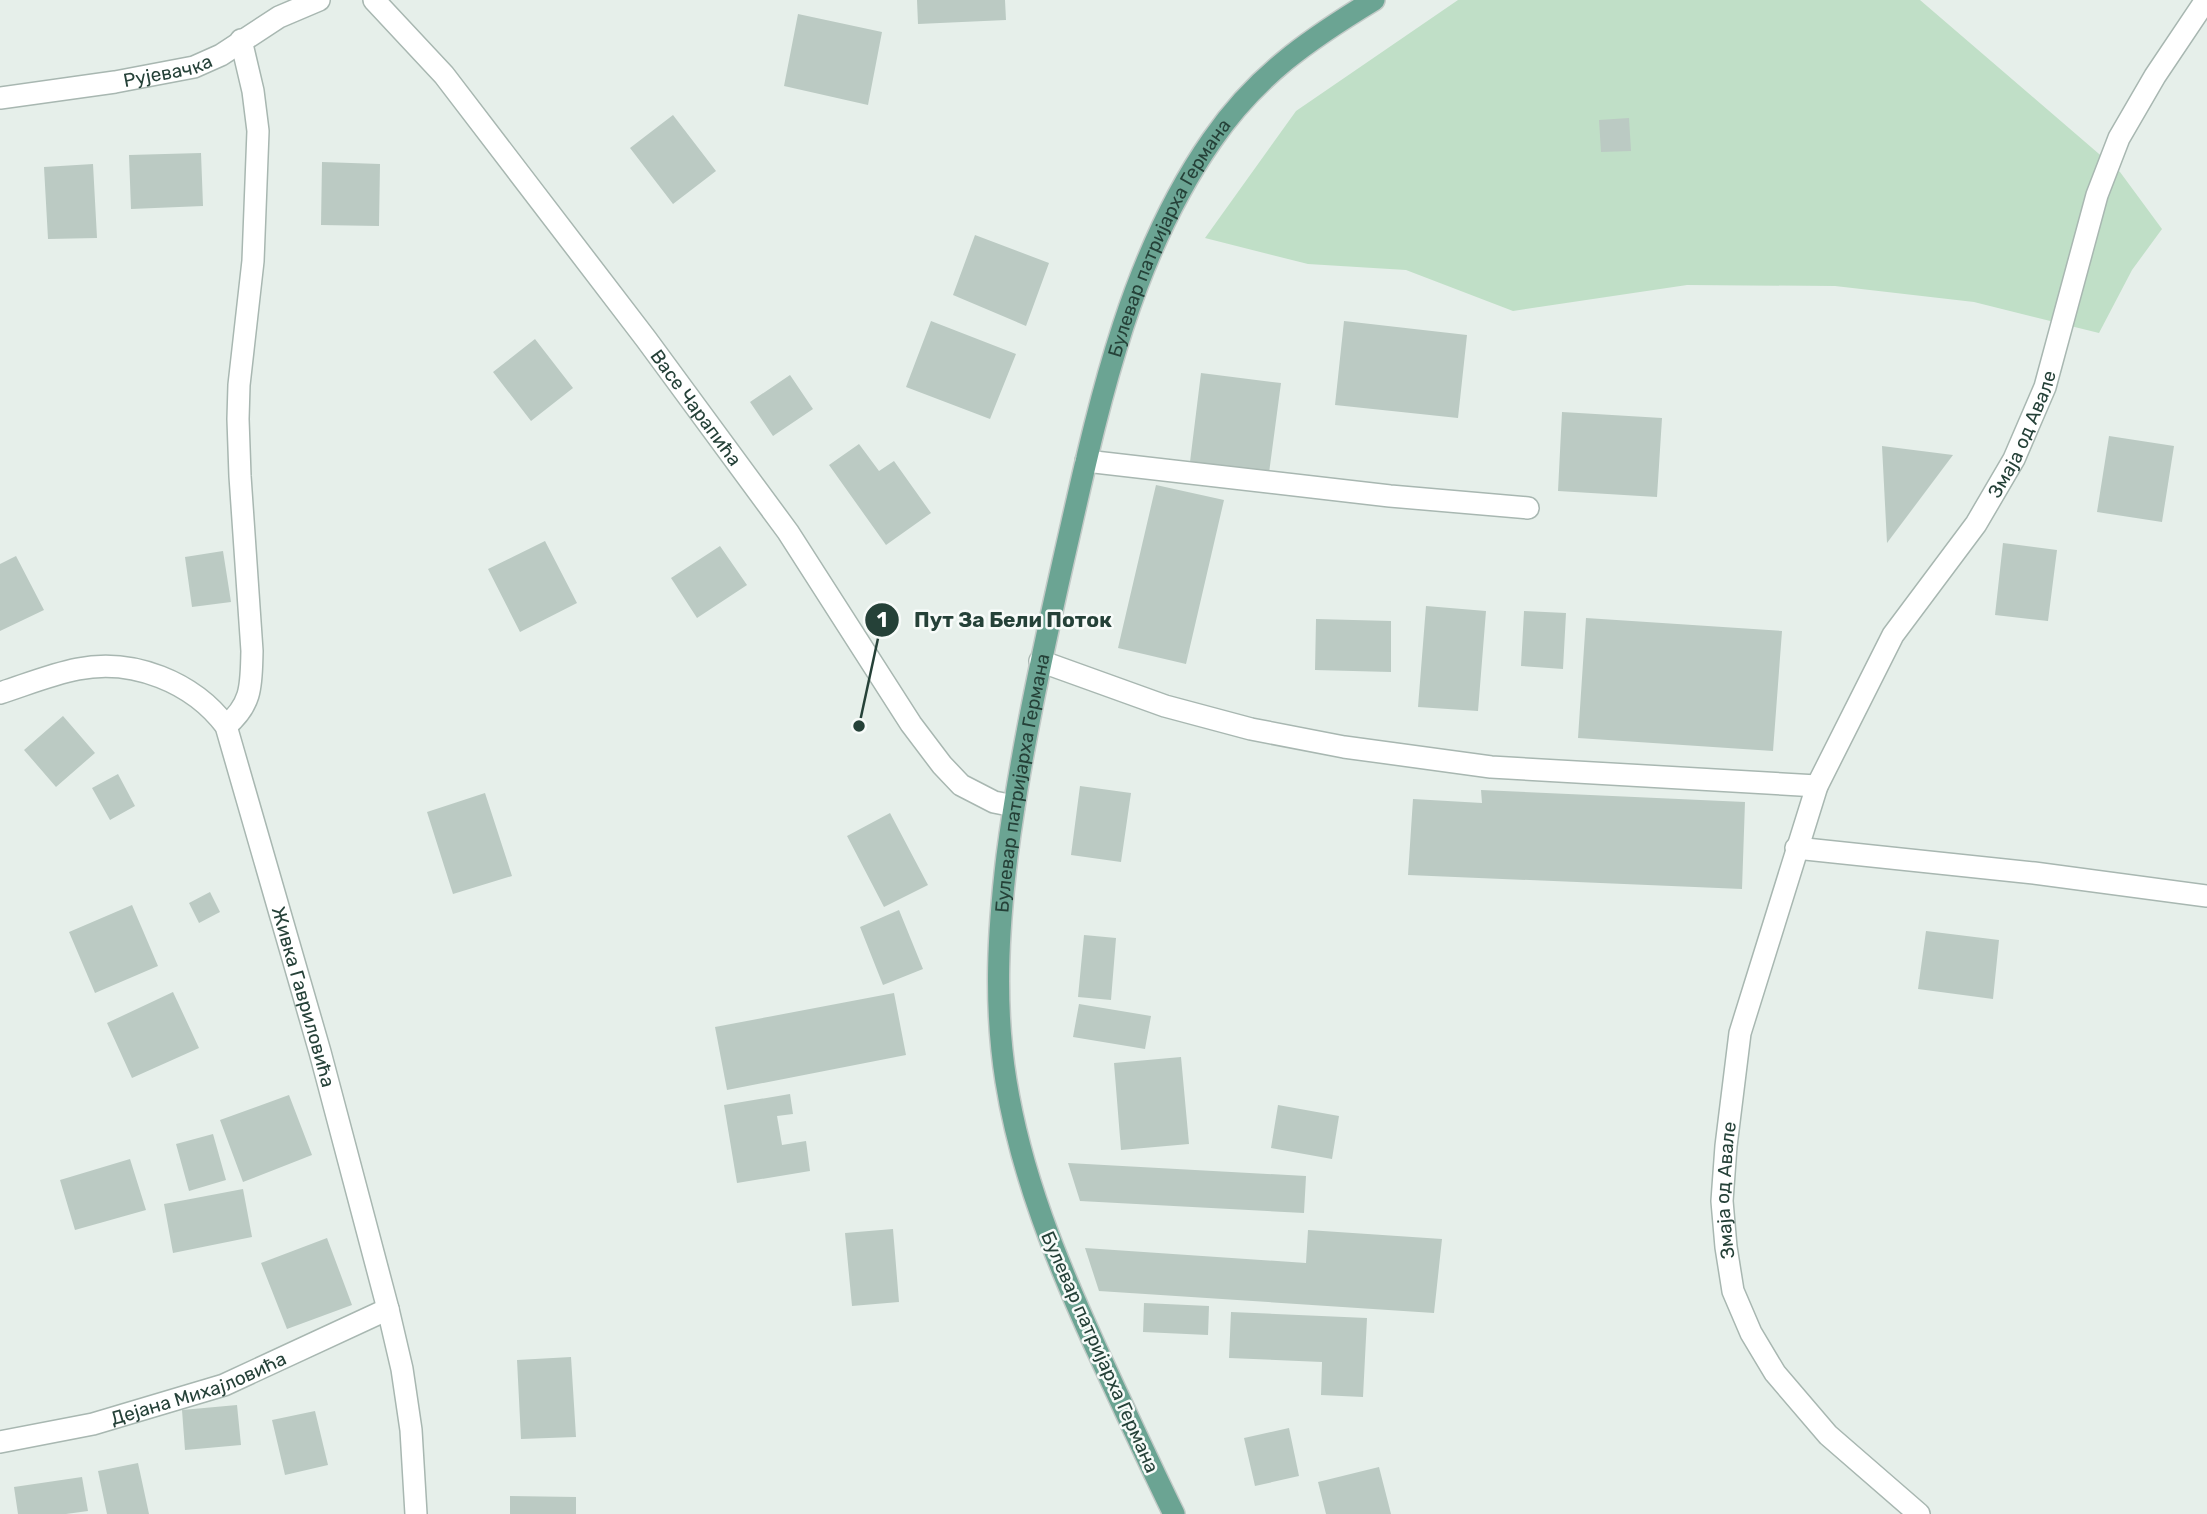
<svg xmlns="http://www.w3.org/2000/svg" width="2207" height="1514" viewBox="0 0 2207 1514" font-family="Rubik,sans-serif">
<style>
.green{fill:#c0dfc7}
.building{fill:#bbcac3}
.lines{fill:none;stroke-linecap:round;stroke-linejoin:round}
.minor-casing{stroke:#a8b7b1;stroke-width:24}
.major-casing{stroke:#c2cac7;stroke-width:24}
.minor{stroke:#fff;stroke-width:21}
.major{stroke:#6ba493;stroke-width:21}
.labels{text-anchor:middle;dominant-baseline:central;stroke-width:5;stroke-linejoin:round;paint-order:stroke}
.street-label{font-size:19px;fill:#254138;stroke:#f7fbf9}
.leader{fill:none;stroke:#254138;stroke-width:2.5}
.callout-dot{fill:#254138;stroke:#f7fbf9;stroke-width:2.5}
.mark-label{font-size:21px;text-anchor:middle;font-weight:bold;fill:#fff}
.callout-label{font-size:21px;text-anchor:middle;font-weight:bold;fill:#254138;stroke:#f7fbf9;stroke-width:5;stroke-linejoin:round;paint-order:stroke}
</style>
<rect width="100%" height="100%" fill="#e6efea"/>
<path class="green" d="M1458 0H1920L2120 172 2162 229 2132 270 2099 333 1974 302 1835 286 1687 285 1513 311 1406 270 1308 264 1205 238 1296 111Z"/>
<path class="building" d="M917 0H1005L1006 20 918 24Z
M798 14 882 32 868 105 784 86Z
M673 115 716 171 673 204 630 148Z
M1629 118 1631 151 1601 152 1599 120Z
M201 153 203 206 131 209 129 155Z
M322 162 380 164 379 226 321 225Z
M93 164 97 238 48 239 44 167Z
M975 235 1049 263 1026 326 953 295Z
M931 321 1016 354 990 419 906 387Z
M1344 321 1467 335 1458 418 1335 405Z
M535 339 573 388 531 421 493 372Z
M1201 373 1281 383 1269 473 1190 462Z
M790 375 813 409 773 436 750 402Z
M1562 412 1662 418 1657 497 1558 491Z
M2109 436 2174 446 2162 522 2097 512Z
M859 444 879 471 894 461 931 513 886 545 829 465Z
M1882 446 1953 455 1887 543Z
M1156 485 1224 500 1186 664 1118 648Z
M545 541 577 603 520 632 488 569Z
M2003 543 2057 550 2048 621 1995 615Z
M720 546 747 585 697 618 671 578Z
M223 551 231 602 192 607 185 557Z
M16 556 44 610 0 631V564Z
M1426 606 1486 611 1478 711 1418 707Z
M1524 611 1566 613 1563 669 1521 666Z
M1586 618 1782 631 1773 751 1578 738Z
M1316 619 1391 621V672L1315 670Z
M63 716 95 753 56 787 24 750Z
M118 774 135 806 110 820 92 788Z
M1080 786 1131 793 1121 862 1071 855Z
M1481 790 1745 802 1742 889 1408 875 1413 799 1482 803Z
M485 793 512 876 453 894 427 812Z
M890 813 928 885 884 907 847 836Z
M210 892 220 912 199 923 189 903Z
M132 905 158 966 95 993 69 932Z
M899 910 923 969 883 985 860 927Z
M1926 931 1999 940 1993 999 1918 989Z
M1084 935 1116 938 1111 1000 1078 997Z
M173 992 199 1048 132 1078 107 1023Z
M894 993 906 1055 727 1090 715 1027Z
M1079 1004 1151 1016 1145 1049 1073 1037Z
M1181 1057 1189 1144 1121 1150 1114 1063Z
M790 1094 793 1114 777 1116 782 1145 806 1141 810 1171 737 1183 724 1105Z
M289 1095 312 1155 243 1182 220 1120Z
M1278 1105 1339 1116 1332 1159 1271 1148Z
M213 1134 226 1180 189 1191 176 1144Z
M130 1159 146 1210 75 1230 60 1180Z
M1068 1163 1306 1176 1304 1213 1080 1201Z
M243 1189 252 1237 173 1253 164 1204Z
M893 1229 899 1302 852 1306 845 1233Z
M1308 1230 1442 1239 1434 1313 1099 1291 1085 1248 1306 1263Z
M327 1238 352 1305 287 1329 261 1263Z
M1144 1303 1209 1306 1208 1335 1143 1332Z
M1231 1312 1367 1318 1363 1397 1321 1395 1322 1362 1229 1358Z
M571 1357 576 1437 521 1439 517 1360Z
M237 1405 241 1445 185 1450 182 1410Z
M315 1411 328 1465 285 1475 272 1420Z
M1289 1428 1299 1476 1255 1486 1244 1438Z
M138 1463 149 1514H107L98 1471Z
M1379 1467 1391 1514H1326L1318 1482Z
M82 1477 88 1511 66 1514H18L14 1487Z
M510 1496 576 1497V1514H510Z"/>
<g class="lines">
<defs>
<g id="minor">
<path id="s1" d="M374 0 444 75 646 339 788 532 911 724 942 765 961 785 994 802 1014 806"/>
<path id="s2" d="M0 98 115 82 194 67 221 55 279 17 319 0"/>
<path d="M1086 461 1390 496 1528 508"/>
<path d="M1040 661 1165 706 1251 729 1344 747 1491 767 1817 786"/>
<path id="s3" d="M0 693C25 685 52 674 78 669 133 658 193 682 226 726L320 1052 388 1309 402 1369 411 1430 416 1514"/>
<path d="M226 726C253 703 251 684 252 651L240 476 238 419 239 385 253 261 258 131 253 91 241 40"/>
<path d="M1796 848 2034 873 2207 896"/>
<path id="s4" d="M0 1442 93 1424 224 1385 388 1309"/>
<path id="s5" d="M1919 1514 1828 1435 1775 1373 1751 1333 1733 1291 1726 1247 1722 1201 1726 1146 1740 1033 1817 786 1893 635 1976 524 2014 459 2045 387 2097 195 2119 138 2155 76 2206 0"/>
</g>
<g id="major">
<path id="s6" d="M1174 1514C1147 1459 1122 1404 1096 1348 1057 1262 1021 1175 1006 1081 994 1006 998 931 1007 856 1020 757 1041 660 1063 562 1096 418 1126 263 1212 140 1256 76 1308 40 1374 0"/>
</g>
</defs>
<use href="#minor" class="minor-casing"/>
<use href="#major" class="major-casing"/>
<use href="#minor" class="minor"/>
<use href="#major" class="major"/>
</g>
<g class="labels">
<g class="street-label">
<text stroke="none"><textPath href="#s2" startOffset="170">Рујевачка</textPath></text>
<text stroke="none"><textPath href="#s6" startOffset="1334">Булевар патријарха Германа</textPath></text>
<text stroke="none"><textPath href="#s1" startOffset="520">Васе Чарапића</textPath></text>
<text stroke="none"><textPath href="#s5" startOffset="1222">Змаја од Авале</textPath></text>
<text stroke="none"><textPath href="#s6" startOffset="766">Булевар патријарха Германа</textPath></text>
<text stroke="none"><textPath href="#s3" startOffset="530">Живка Гавриловића</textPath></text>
<text stroke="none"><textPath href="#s5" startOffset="396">Змаја од Авале</textPath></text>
<text transform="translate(1100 1352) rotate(66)">Булевар патријарха Германа</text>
<text stroke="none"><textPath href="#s4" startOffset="206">Дејана Михајловића</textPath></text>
</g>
</g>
<path class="leader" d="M859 726L882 620"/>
<g class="callout-dot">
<circle cx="859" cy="726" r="7"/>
<circle cx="882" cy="620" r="18"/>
</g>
<g class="mark-label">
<text x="882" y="627">1</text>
</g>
<g class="callout-label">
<text x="1013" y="627">Пут За Бели Поток</text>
</g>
</svg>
